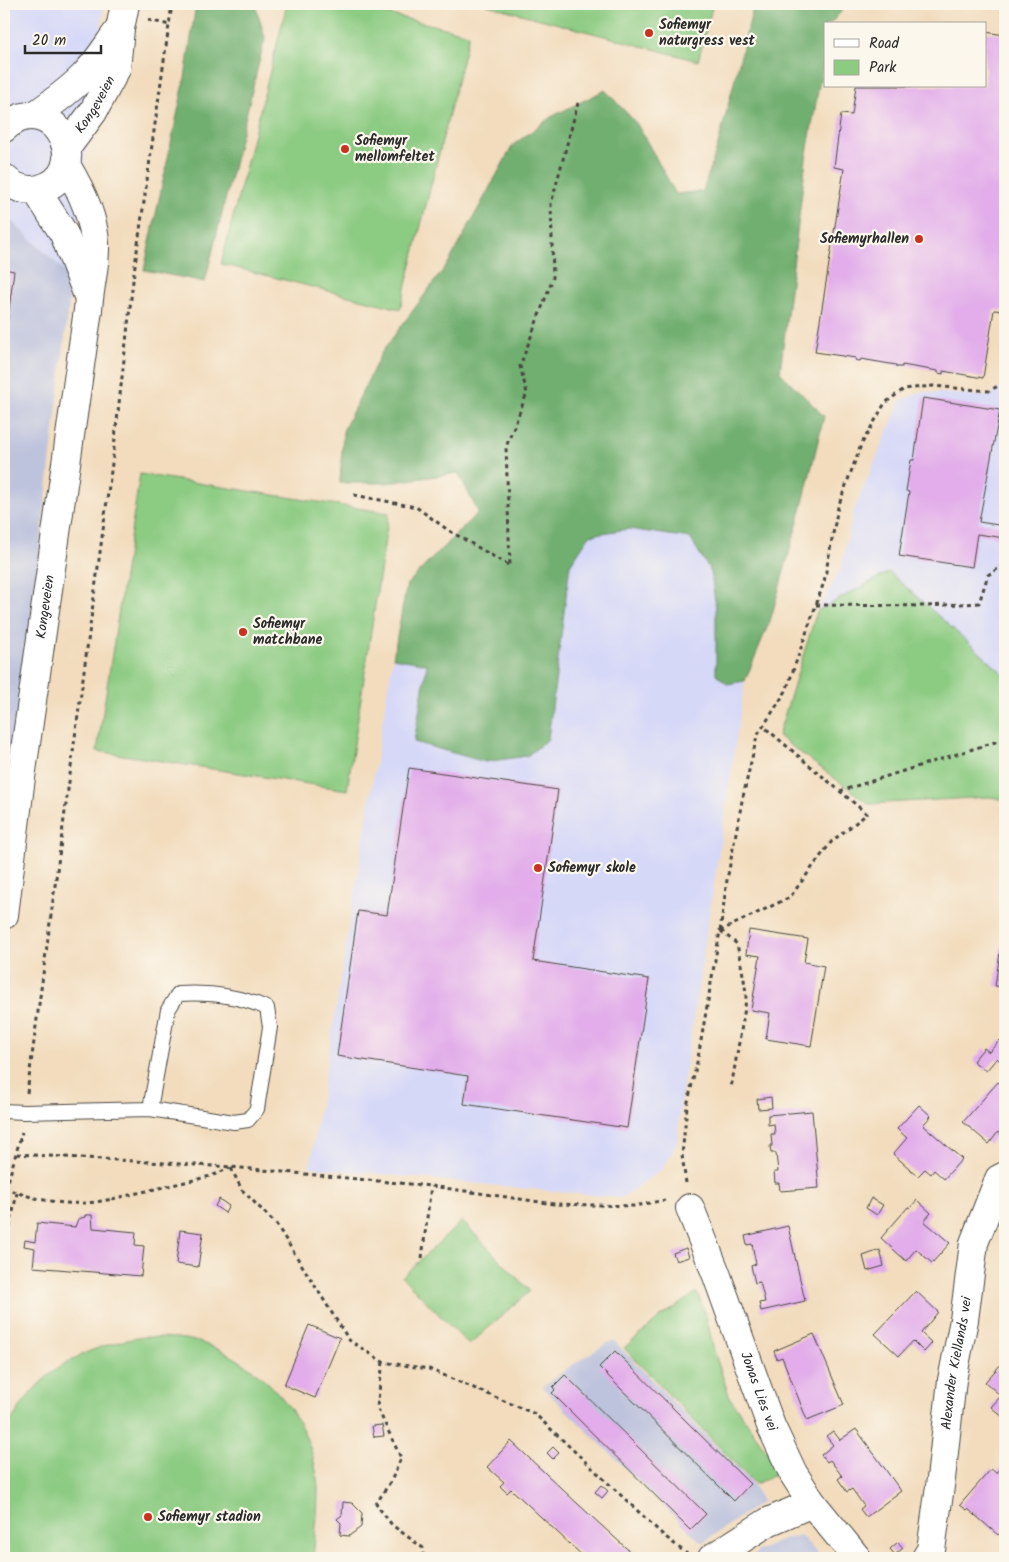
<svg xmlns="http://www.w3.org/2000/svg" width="1009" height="1562" viewBox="0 0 1009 1562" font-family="Kalam,sans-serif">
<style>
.built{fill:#d6d8f8}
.industrial{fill:#bec3dd}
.green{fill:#8ccb82;stroke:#5c7b56}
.forest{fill:#71af70;stroke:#4e6d4e}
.building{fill:#e2adea}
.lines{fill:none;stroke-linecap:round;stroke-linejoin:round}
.service-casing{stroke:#494641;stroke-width:16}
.minor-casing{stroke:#494641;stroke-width:30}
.secondary-casing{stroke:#494641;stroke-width:30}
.path{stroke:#494641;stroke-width:3;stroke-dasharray:4 4;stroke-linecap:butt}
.service{stroke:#fff;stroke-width:14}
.minor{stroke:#fff;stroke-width:28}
.secondary{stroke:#fff;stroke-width:28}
.path-bridge{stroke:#494641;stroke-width:3;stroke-dasharray:4 4;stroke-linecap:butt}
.poi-dot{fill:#c8321e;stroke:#fbf7ec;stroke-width:2}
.labels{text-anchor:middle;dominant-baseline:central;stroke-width:4.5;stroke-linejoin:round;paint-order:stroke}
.poi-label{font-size:14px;font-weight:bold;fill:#2b2b2b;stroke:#fbf7ec;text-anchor:start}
.street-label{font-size:14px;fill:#2b2b2b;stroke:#fbf7ec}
</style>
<rect width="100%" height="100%" fill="#fbf7ec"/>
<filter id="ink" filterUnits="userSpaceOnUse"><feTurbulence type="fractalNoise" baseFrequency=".02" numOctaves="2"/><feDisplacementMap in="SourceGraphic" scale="10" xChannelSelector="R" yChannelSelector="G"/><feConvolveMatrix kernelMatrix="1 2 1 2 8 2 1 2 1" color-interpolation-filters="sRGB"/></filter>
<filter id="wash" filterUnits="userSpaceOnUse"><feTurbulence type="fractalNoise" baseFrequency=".0096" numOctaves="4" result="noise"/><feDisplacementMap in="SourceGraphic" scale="20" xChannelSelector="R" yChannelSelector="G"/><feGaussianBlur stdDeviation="1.12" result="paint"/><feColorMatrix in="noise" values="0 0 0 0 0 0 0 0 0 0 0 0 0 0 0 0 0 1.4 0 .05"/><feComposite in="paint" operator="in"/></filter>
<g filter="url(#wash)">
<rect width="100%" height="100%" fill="#f2dcbd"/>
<path class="built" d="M4 4H104L72 278 4 214Z
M1005 385V800L990 797 869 804 778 736 817 611 841 568 854 510 901 400 922 392 990 396Z
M628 529 690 538 711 572 727 683 745 681 681 1099 677 1143 663 1169 621 1198 310 1167 393 658 427 663 548 739 570 565 590 535Z"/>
<path class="industrial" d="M4 214 72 278 4 853Z
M613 1340 753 1484 762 1502 702 1543 542 1387 575 1363Z
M800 1535 822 1558H751L758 1551 785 1539Z"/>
<path class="green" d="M287 4H347L469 34 400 309 221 264Z
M488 4H713L698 61 487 5Z
M140 474 389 513 347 790 97 751Z
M889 572 1005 675V800L990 797 869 804 778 736 817 611Z
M462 1221 530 1291 469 1345 402 1277Z
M697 1292 706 1316 715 1354 730 1398 781 1472 755 1484 624 1348 662 1316Z
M143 1337C160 1337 178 1337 195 1341 262 1360 315 1419 318 1490 318 1513 315 1536 313 1558H4C4 1528 4 1497 4 1467 4 1458 2 1445 4 1436 8 1425 16 1413 23 1403 53 1362 93 1345 143 1337Z"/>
<path class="forest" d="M196 4H255L265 38 205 282 144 270 185 78Z
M754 4H848L830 24H825V52L806 159 780 372 824 416 803 503 771 618 745 681 727 684 716 674V610L711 572 690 538 628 529 590 535 570 565 548 739 527 756 485 762 414 742 427 664 393 658 407 584 478 512 458 473 387 483H340L343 431 382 352 449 262 513 145 551 117 605 90 637 124 676 194 703 191 718 145Z"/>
<g id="blocks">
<path class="building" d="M985 32 1005 35V311L994 310 983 378 943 371V374L938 373V371L902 365V367H896V365L861 359 860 361 855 360 856 358 815 352 844 169 834 167 841 114 852 115 856 86H985Z
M4 269 14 271 5 340 4 339Z
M923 398 1000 410 979 522 1005 526V538L977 534 972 567 899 556 909 492 906 491 911 460H914Z
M409 768 558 790 533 961 649 979 627 1128 464 1104 468 1076 337 1056 358 911 387 915Z
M749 930 808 939 804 962 824 966 811 1046 766 1039 770 1013 751 1010 760 956 746 954Z
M1001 946 1005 947V987L995 986Z
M1000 1040 1005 1044V1057L1001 1062 997 1058 986 1071 973 1061 984 1048 989 1052Z
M998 1082 1005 1088V1138L998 1132 989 1144 963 1122Z
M771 1097 772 1108 758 1109 757 1099Z
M919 1105 931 1116 923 1125 962 1159 944 1179 934 1170 931 1174 925 1169 918 1176 893 1154 907 1138 897 1129Z
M812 1111 819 1188 780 1191 779 1183H775L774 1172H778L776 1153H771L770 1146H772L771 1134H775L774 1124 768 1125V1115Z
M871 1198 883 1205 877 1215 866 1208Z
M219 1199 229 1206 225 1213 215 1206Z
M917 1200 931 1213 924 1221 950 1243 932 1263 916 1249 906 1261 881 1238 908 1207 910 1208Z
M85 1215H92L93 1228 136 1232 135 1245 144 1246 141 1276 33 1267 35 1248 24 1246 25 1240 35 1242 37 1223 75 1227 78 1219 85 1217Z
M788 1226 805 1301 761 1311 759 1303 765 1302 760 1282 755 1283 753 1274 751 1266 756 1264 752 1244 747 1245 745 1236Z
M180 1230 203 1233 198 1267 176 1264Z
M686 1248 689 1257 676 1261 673 1253Z
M880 1250 884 1266 867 1271 863 1256Z
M916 1291 938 1312 921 1333 932 1343 924 1352 913 1341 899 1356 875 1334Z
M309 1325 340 1338 315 1398 284 1385Z
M814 1334 844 1405 807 1420 782 1357 777 1359 774 1351Z
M615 1351 750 1484 734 1501 599 1367Z
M1003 1362 1005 1364V1419L991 1407 1001 1396 985 1382Z
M565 1375 706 1514 690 1530 552 1393 555 1390 553 1387Z
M382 1425 384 1436 374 1437 372 1426Z
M856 1429 901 1491 866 1517 860 1509 864 1506 852 1489 847 1492 838 1479 842 1476 830 1460 827 1462 821 1455 833 1445 826 1436 833 1431 840 1440Z
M511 1441 578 1504 637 1558H585L511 1489 507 1493 500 1486 504 1482 487 1467Z
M553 1447 559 1453 553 1459 547 1453Z
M1005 1462V1528L998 1535 968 1509 967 1510 960 1505 991 1469 996 1473Z
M601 1485 608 1491 602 1498 595 1492Z
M343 1502 352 1503 362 1513 361 1527 349 1536 340 1535 341 1523 337 1519 342 1515Z
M898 1542 903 1548 895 1555 890 1549Z"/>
</g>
</g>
<g filter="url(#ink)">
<use href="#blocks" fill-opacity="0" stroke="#494641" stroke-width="1"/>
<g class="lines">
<defs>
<path id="service" d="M4 1111 24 1112 150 1109 234 1122 248 1120 257 1109 270 1027 267 1008C240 996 208 992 178 994L168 1010 150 1109"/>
<g id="minor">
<path id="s1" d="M690 1208 717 1276 771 1426 793 1473 812 1503 857 1558"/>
<path d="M712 1558 768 1522 812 1503"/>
<path id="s2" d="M926 1558 931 1550 941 1479 952 1380 964 1320 974 1243 999 1179 1005 1176"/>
</g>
<g id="secondary">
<path d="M34 116C51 104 68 92 83 77 97 63 107 46 119 30"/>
<path d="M4 128C53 84 98 174 39 189 26 192 13 187 4 178"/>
<path id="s3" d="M67 147 93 112 116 69 120 29 125 4"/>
<path d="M36 190 64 234 88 296"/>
<path id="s4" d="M4 915 20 785 88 310C89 289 96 264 95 244 94 216 80 188 66 165"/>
</g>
</defs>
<use href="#service" class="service-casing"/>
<use href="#minor" class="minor-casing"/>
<use href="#secondary" class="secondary-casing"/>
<path class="path" d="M148 20 170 25
M354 495 416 507 448 530 510 566 506 447 527 393 520 366 553 278 551 204 578 103
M816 605 927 606 979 603 988 575 1005 564
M840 791 995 742 1005 741
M720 931 790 897 832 841 867 814 763 726
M721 931 737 944 745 985 746 996 745 1008 731 1088
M27 1093 113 456 134 272 172 4
M17 1154 231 1167 431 1186 554 1204 634 1206 665 1200
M231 1168 242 1190 276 1224 349 1340 383 1362 429 1369 535 1414 662 1534 687 1554
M686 1183 682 1155 687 1106 698 1058 720 931 727 880 742 801 757 736 786 691 824 582 838 507 861 445 885 403 904 389 933 386 989 391 1005 382
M4 1196 22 1132
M112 1199 211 1176 230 1168
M4 1241H6L8 1235 17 1193
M422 1258 431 1186
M383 1362 377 1407 401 1458 392 1479 376 1504 392 1525 423 1548V1558"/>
<use href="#service" class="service"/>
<use href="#minor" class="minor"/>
<use href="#secondary" class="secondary"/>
<path class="path-bridge" d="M4 1188C42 1202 72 1208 112 1199"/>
</g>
</g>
<g class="poi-dot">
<circle cx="649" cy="33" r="5"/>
<circle cx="345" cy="149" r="5"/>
<circle cx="919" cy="239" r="5"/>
<circle cx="243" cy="632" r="5"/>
<circle cx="538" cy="868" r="5"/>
<circle cx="148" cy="1517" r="5"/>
</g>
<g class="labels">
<g class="poi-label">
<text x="659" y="25">Sofiemyr<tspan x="659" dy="16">naturgress vest</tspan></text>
<text x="355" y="141">Sofiemyr<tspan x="355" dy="16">mellomfeltet</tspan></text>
<text x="909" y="239" text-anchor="end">Sofiemyrhallen</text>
<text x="253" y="624">Sofiemyr<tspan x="253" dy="16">matchbane</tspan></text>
<text x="548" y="868">Sofiemyr skole</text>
<text x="158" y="1517">Sofiemyr stadion</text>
</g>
<g class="street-label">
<text stroke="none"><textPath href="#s3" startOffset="51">Kongeveien</textPath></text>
<text stroke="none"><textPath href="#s4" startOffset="311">Kongeveien</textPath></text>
<text stroke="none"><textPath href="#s2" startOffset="198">Alexander Kiellands vei</textPath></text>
<text stroke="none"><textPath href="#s1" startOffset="196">Jonas Lies vei</textPath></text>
</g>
</g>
<rect width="1009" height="1562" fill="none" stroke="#fbf7ec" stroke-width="20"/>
<rect x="824" y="22" width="162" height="65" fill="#fbf7ec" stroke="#a8a59f"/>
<rect x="834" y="39" width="25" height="8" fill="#ffffff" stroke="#a8a59f"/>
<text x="869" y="48" font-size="15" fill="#2b2b2b">Road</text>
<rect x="834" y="60" width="25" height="15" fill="#8ccb82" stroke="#a8a59f"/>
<text x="869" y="72" font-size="15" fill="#2b2b2b">Park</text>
<path d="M25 45v8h76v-8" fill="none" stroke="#2b2b2b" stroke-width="2.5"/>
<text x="32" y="45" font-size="15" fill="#2b2b2b" stroke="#fbf7ec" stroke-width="4" paint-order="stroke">20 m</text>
</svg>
